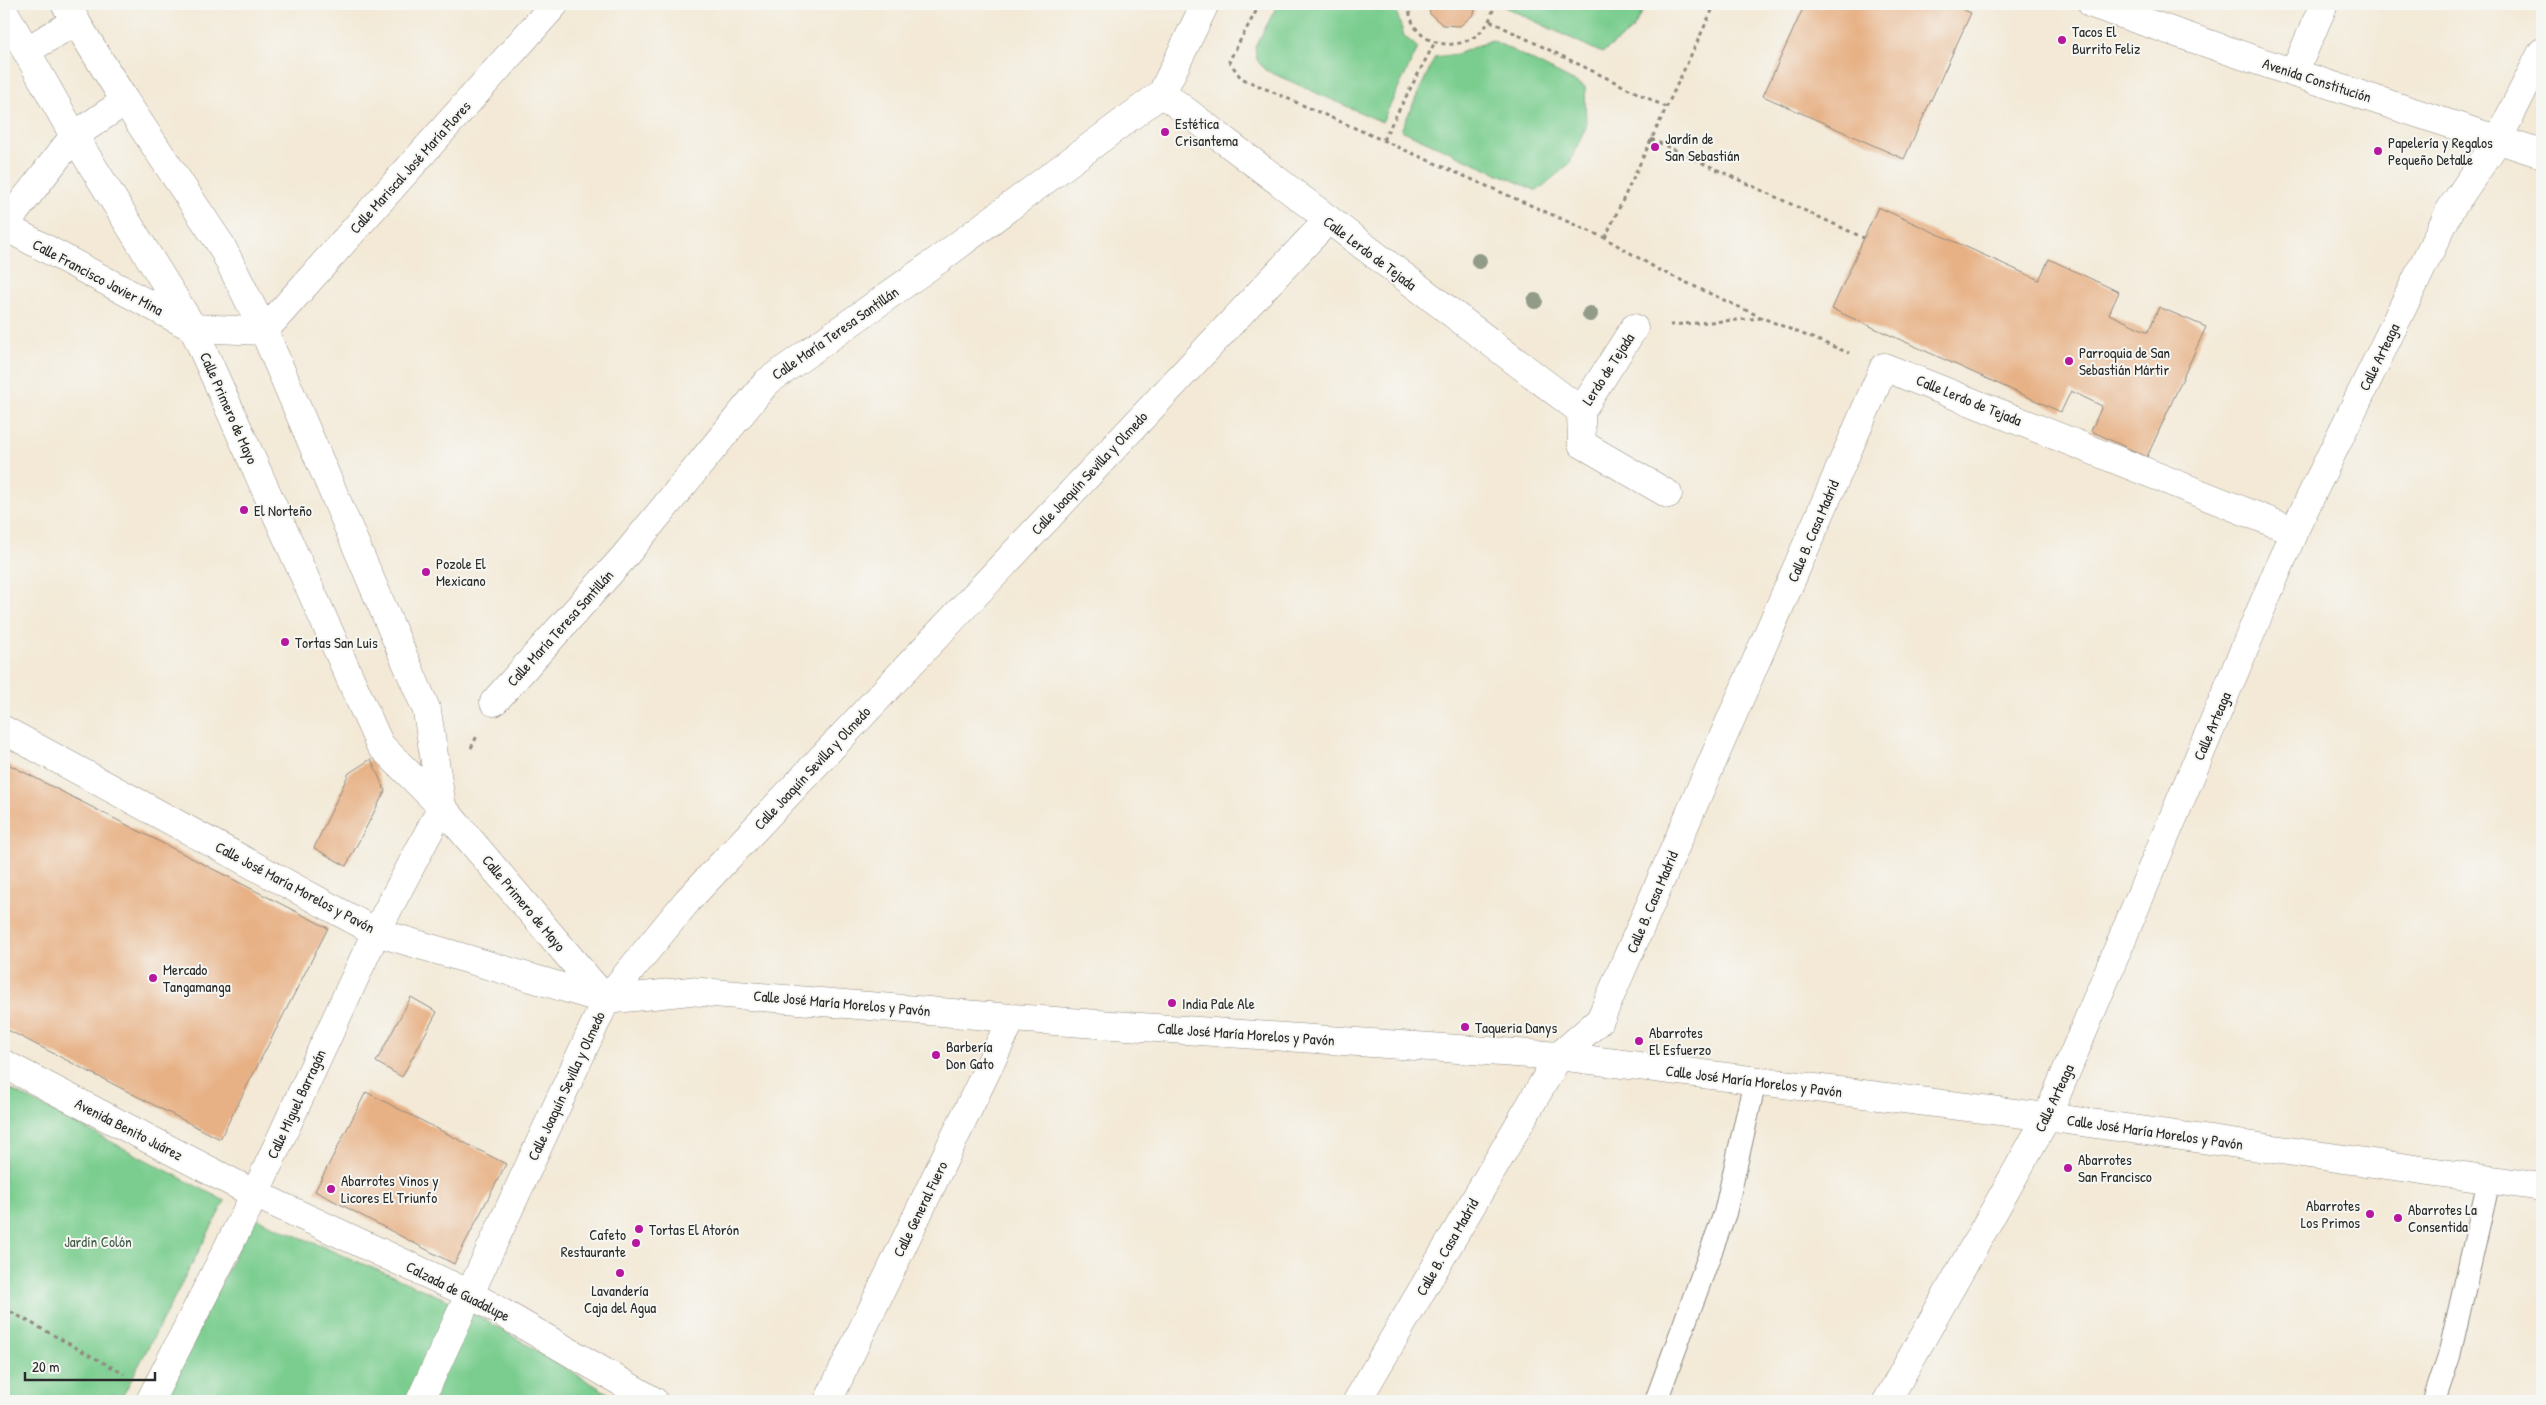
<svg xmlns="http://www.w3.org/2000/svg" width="2546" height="1405" viewBox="0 0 2546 1405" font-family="'Patrick Hand',sans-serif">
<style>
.green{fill:#7acd8f;stroke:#527c5d}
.building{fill:#e7b185}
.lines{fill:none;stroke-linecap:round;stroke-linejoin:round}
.service-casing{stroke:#8f8a80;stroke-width:24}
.minor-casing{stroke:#8f8a80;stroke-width:29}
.secondary-casing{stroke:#8f8a80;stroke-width:29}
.primary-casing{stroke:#8f8a80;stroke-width:29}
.path{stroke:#8f8a80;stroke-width:3;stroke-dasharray:4 4;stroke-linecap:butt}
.service{stroke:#fff;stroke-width:22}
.minor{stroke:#fff;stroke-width:28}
.secondary{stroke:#fff;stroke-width:28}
.primary{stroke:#fff;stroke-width:28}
.tree{fill:#929b88}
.poi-dot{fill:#b5179e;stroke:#f6f6f2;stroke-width:2}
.labels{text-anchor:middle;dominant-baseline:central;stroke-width:4;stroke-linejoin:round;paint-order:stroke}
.poi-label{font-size:15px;fill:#2b2b2b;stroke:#f6f6f2;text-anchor:start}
.street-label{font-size:15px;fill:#2b2b2b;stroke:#f6f6f2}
.park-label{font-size:15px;fill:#435c49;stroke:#f6f6f2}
</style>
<rect width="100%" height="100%" fill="#f6f6f2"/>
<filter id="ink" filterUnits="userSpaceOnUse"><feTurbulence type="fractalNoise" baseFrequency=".02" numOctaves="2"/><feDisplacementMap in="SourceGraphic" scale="10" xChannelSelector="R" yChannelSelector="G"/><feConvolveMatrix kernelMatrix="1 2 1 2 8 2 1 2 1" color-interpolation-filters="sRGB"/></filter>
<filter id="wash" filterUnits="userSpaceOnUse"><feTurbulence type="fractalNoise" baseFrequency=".0096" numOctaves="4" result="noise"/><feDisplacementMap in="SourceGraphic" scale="20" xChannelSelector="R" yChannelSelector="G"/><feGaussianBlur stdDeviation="1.12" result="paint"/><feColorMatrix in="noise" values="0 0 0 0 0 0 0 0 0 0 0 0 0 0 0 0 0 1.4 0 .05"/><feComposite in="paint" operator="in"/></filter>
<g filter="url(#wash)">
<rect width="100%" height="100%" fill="#f3e9d6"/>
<path class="green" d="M1278 4H1394L1404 36 1418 48 1382 122 1265 70 1257 60 1255 47Z
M1506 4H1647L1633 29 1602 53 1507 8Z
M1492 40 1585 87 1586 127 1569 164 1537 191 1401 130 1435 57 1457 54Z
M4 1086 225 1201 120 1401H4Z
M253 1217 464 1307 621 1401H164Z"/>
<g id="blocks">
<path class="building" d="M1429 4H1476L1474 14 1460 26 1443 25 1430 14Z
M1805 4H1950L1971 13 1904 159 1763 96Z
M1878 207 2039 280 2049 259 2119 292 2109 314 2148 332 2159 307 2206 327 2147 457 2091 431 2102 406 2071 391 2061 412 1832 309Z
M371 759 385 791 346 866 314 848 349 773Z
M4 762 328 928 220 1139 4 1028Z
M411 997 437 1012 402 1077 376 1062Z
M366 1092 506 1164 454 1264 315 1191Z"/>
</g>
</g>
<g filter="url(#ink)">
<use href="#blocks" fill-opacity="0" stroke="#8f8a80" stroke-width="1"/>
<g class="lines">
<defs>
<path id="service" d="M1656 1401 1725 1213 1755 1081
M2434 1401 2449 1356 2489 1180"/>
<path id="minor" d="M2294 73 2324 4
M1162 93 1581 411
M4 226 193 328 264 331 555 4
M1581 411 1582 444 1668 494
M1581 411 1634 328
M494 702 623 558 767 382 941 258 1162 93 1205 4
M4 730 376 932 606 1000 690 991 1012 1018 1559 1056 2047 1117 2542 1187
M442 807 606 1000
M4 1064 255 1194
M420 1401 606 1000 688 900 1327 221
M828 1401 1012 1018
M1357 1401 1559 1056 1600 1020 1884 367 2294 531
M1887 1401 2047 1117 2294 531 2450 210 2498 140 2542 52"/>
<path id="secondary" d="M2092 4 2294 73 2542 154"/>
<path id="primary" d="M65 4 125 101 221 245 264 331 427 711 442 807
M4 11 74 136 193 328 380 745 442 807
M26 51 76 21
M4 226 74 136 125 101
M255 1194 470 1294 654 1401
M150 1401 255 1194 376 932 442 807"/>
</defs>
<use href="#service" class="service-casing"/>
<use href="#minor" class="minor-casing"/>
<use href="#secondary" class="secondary-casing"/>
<use href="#primary" class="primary-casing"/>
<path class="path" d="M1260 4 1229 61 1241 78 1605 238 1659 270 1763 318
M1409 4C1408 56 1487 59 1494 4
M1490 21 1666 107
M1651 139 1864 238
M1383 140 1435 42
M1605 238 1715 4
M1670 325 1763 318 1849 353
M471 748 478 734
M4 1308 124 1374"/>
<use href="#service" class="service"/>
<use href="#minor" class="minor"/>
<use href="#secondary" class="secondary"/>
<use href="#primary" class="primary"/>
</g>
<g class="tree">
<circle cx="1479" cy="261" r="8"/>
<circle cx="1535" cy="301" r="8"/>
<circle cx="1590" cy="314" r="8"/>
</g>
</g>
<g class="poi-dot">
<circle cx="2062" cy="40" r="5"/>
<circle cx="1165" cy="132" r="5"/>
<circle cx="1655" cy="147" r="5"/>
<circle cx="2378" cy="151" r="5"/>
<circle cx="2069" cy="361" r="5"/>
<circle cx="244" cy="510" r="5"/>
<circle cx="426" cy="572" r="5"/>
<circle cx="285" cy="642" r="5"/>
<circle cx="153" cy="978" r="5"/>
<circle cx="1172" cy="1003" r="5"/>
<circle cx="1465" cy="1027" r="5"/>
<circle cx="1639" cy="1041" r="5"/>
<circle cx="936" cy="1055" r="5"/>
<circle cx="2068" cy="1168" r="5"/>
<circle cx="331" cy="1189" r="5"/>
<circle cx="2370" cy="1214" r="5"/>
<circle cx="2398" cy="1218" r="5"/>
<circle cx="639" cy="1229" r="5"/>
<circle cx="636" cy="1243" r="5"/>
<circle cx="620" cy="1273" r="5"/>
</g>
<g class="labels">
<g class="poi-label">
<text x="2072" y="31">Tacos El<tspan x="2072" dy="17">Burrito Feliz</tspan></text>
<text x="1175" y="123">Estética<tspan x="1175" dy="17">Crisantema</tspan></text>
<text x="1665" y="138">Jardín de<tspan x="1665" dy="17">San Sebastián</tspan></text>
<text x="2388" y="142">Papelería y Regalos<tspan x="2388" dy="17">Pequeño Detalle</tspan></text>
<text x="2079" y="352">Parroquia de San<tspan x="2079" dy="17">Sebastián Mártir</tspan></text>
<text x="254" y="510">El Norteño</text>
<text x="436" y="563">Pozole El<tspan x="436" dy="17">Mexicano</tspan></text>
<text x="295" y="642">Tortas San Luis</text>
<text x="163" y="969">Mercado<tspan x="163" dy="17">Tangamanga</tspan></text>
<text x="1182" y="1003">India Pale Ale</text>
<text x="1475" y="1027">Taqueria Danys</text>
<text x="1649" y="1032">Abarrotes<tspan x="1649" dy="17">El Esfuerzo</tspan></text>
<text x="946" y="1046">Barbería<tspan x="946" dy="17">Don Gato</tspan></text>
<text x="2078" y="1159">Abarrotes<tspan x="2078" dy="17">San Francisco</tspan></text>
<text x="341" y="1180">Abarrotes Vinos y<tspan x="341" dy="17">Licores El Triunfo</tspan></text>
<text x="2360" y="1205" text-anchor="end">Abarrotes<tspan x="2360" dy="17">Los Primos</tspan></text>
<text x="2408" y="1209">Abarrotes La<tspan x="2408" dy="17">Consentida</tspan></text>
<text x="649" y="1229">Tortas El Atorón</text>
<text x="626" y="1234" text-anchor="end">Cafeto<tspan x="626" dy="17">Restaurante</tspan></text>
<text x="620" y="1290" text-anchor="middle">Lavandería<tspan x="620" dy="17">Caja del Agua</tspan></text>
</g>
<g class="street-label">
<text transform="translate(2317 80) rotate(18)">Avenida Constitución</text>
<text transform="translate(410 167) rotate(-48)">Calle Mariscal José María Flores</text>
<text transform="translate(1370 253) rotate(37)">Calle Lerdo de Tejada</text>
<text transform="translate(98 277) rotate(28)">Calle Francisco Javier Mina</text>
<text transform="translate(835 333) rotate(-35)">Calle María Teresa Santillán</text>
<text transform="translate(2379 357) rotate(-64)">Calle Arteaga</text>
<text transform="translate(1608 369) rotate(-57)">Lerdo de Tejada</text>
<text transform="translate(1969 400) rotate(22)">Calle Lerdo de Tejada</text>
<text transform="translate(229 408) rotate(66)">Calle Primero de Mayo</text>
<text transform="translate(1089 473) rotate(-47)">Calle Joaquín Sevilla y Olmedo</text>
<text transform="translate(1813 531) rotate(-67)">Calle B. Casa Madrid</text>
<text transform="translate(560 628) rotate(-48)">Calle María Teresa Santillán</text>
<text transform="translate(2212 726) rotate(-67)">Calle Arteaga</text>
<text transform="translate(812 768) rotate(-47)">Calle Joaquín Sevilla y Olmedo</text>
<text transform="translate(295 887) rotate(28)">Calle José María Morelos y Pavón</text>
<text transform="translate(1652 902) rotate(-67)">Calle B. Casa Madrid</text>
<text transform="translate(524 903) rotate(50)">Calle Primero de Mayo</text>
<text transform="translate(842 1003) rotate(5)">Calle José María Morelos y Pavón</text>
<text transform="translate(1246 1034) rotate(4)">Calle José María Morelos y Pavón</text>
<text transform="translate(1754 1081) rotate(7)">Calle José María Morelos y Pavón</text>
<text transform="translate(566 1086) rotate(-65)">Calle Joaquín Sevilla y Olmedo</text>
<text transform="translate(2054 1098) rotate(-65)">Calle Arteaga</text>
<text transform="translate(296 1104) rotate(-65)">Calle Miguel Barragán</text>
<text transform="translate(129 1129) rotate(27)">Avenida Benito Juárez</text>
<text transform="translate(2155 1132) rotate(8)">Calle José María Morelos y Pavón</text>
<text transform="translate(920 1209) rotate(-64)">Calle General Fuero</text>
<text transform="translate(1447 1247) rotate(-60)">Calle B. Casa Madrid</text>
<text transform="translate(458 1291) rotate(27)">Calzada de Guadalupe</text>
</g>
<g class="park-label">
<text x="98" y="1241">Jardín Colón</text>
</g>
</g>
<rect width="2546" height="1405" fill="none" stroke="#f6f6f2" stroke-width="20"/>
<path d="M25 1372v8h130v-8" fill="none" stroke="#2b2b2b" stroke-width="2.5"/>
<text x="32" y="1372" font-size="15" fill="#2b2b2b" stroke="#f6f6f2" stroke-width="4" paint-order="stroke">20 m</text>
</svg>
